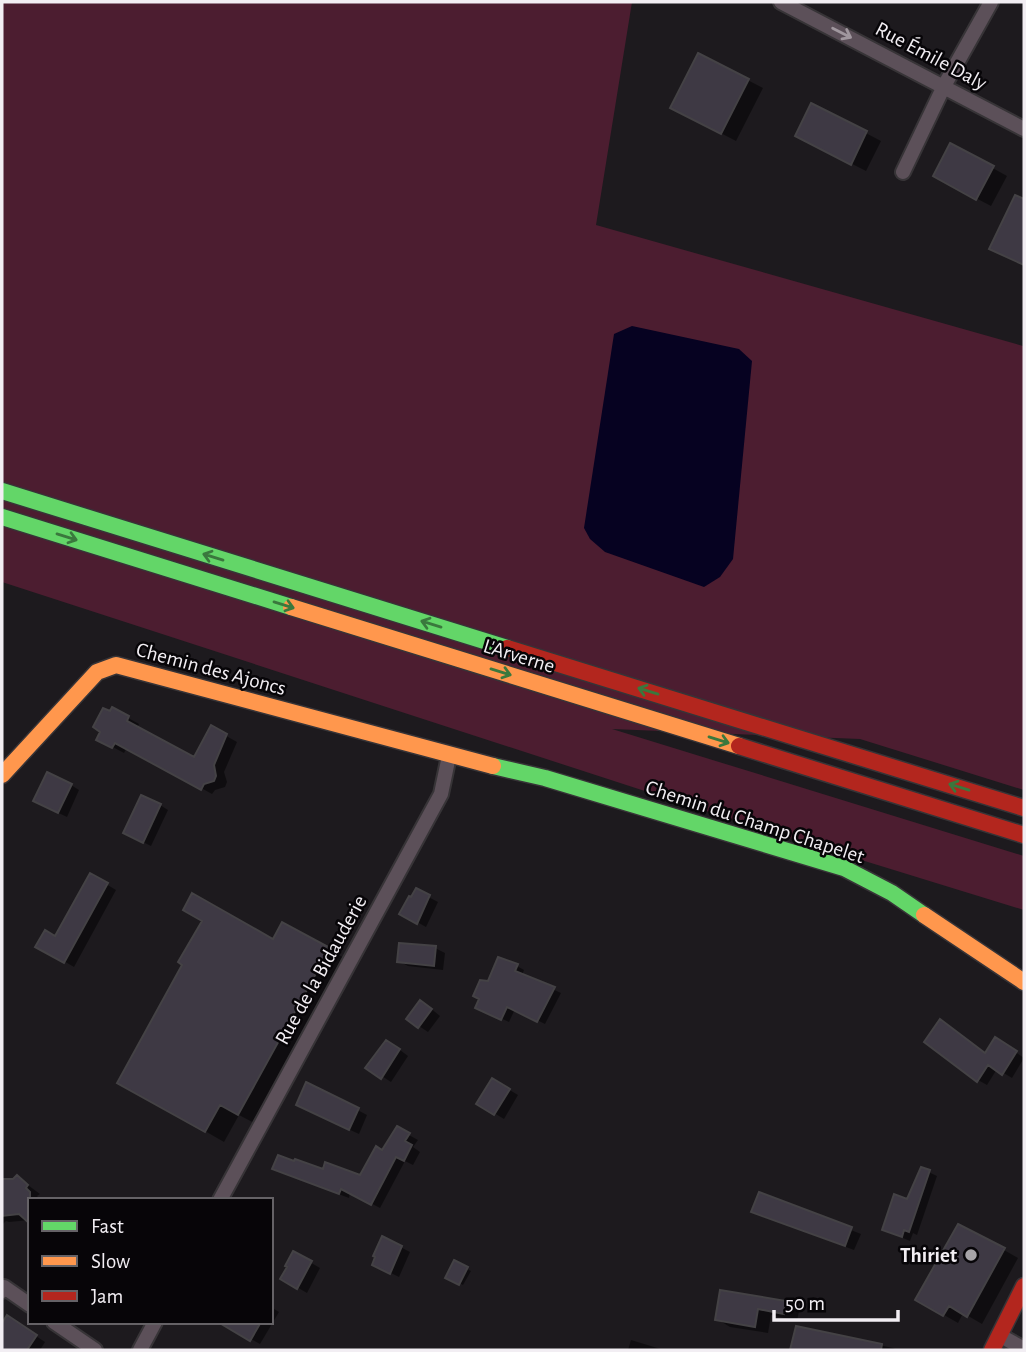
<svg xmlns="http://www.w3.org/2000/svg" width="1026" height="1352" viewBox="0 0 1026 1352" font-family="'Alegreya Sans',sans-serif">
<style>
.green{fill:#4c1d30}
.water{fill:#060221}
.shadow{fill:#0007}
.building{fill:#3e3944;stroke:#444245;stroke-width:2}
.lines{fill:none;stroke-linecap:round;stroke-linejoin:round}
.street-casing{stroke:#373437;stroke-width:18}
.fast-casing{stroke:#373437;stroke-width:19}
.slow-casing{stroke:#373437;stroke-width:19}
.jam-casing{stroke:#373437;stroke-width:19}
.street{stroke:#5c5059;stroke-width:14}
.fast{stroke:#63d668;stroke-width:16}
.slow{stroke:#ff974d;stroke-width:16}
.jam{stroke:#b3261e;stroke-width:16}
.oneway{stroke:#a0979e}
.oneway2{stroke:#3a783d}
.poi-dot{fill:#a7a4a8;stroke:#070508;stroke-width:2.5}
.labels{text-anchor:middle;dominant-baseline:central;stroke-width:5;stroke-linejoin:round;paint-order:stroke}
.street-label{font-size:21px;fill:#f2eef3;stroke:#070508}
.poi-label{font-size:21px;font-weight:bold;fill:#f2eef3;stroke:#070508;text-anchor:end}
</style>
<rect width="100%" height="100%" fill="#1d1a1e"/>
<path class="green" d="M2 2H632L596 225 1023 346 1024 344V790L860 739 612 729 1024 856V910L777 834 2 582Z"/>
<path class="water" d="M632 326 739 349 752 361 733 559 720 577 704 587 605 552 590 539 584 528 614 334Z"/>
<path class="shadow" d="M699 55 763 88 736 141 686 115Z
M812 105 881 141 866 171 811 143Z
M951 145 1007 176 991 206 949 184Z
M112 709 139 724 137 728 195 759 212 728 237 742 224 772 227 782 225 787 215 790 212 794 127 747 124 753 109 745Z
M71 785 79 790 67 817 44 806Z
M160 805 168 810 151 846 133 837Z
M91 875 116 890 74 967 38 946 56 938Z
M417 891 438 902 426 927 401 913Z
M283 924 348 960 258 1125 239 1115 224 1142 120 1082 185 964 274 942Z
M435 948 445 953 443 970 408 966 399 961Z
M517 966 524 970 522 975 561 993 545 1024 515 1009 509 1022 485 1011 489 982Z
M429 1007 440 1016 428 1032 419 1026Z
M996 1039 1024 1058 1012 1078 997 1069 987 1085 978 1080 986 1054Z
M396 1047 408 1056 391 1082 368 1067Z
M493 1080 518 1095 504 1119 479 1104Z
M348 1105 367 1115 359 1134 307 1110Z
M398 1129 418 1140 413 1147 420 1152 413 1165 405 1161 380 1208 350 1192 349 1198 283 1173 361 1177 383 1152Z
M922 1169 937 1176 917 1235 913 1233 910 1241 884 1230 908 1201Z
M17 1177 40 1194 37 1196 41 1200H30V1220L9 1222 6 1221 2 1225V1181L14 1180Z
M760 1194 861 1234 854 1250 763 1216Z
M383 1238 410 1252 399 1277 383 1269 377 1257Z
M1004 1250 1018 1258 982 1324 963 1313 958 1323 918 1300Z
M294 1253 320 1268 307 1293 283 1279Z
M455 1263 471 1271 463 1285 448 1277Z
M721 1292 786 1303 799 1311 797 1321 771 1315 768 1333 730 1327 717 1319Z
M271 1307 279 1312 260 1344 233 1329 237 1322H271Z
M7 1317 45 1342 40 1350H8L2 1346V1326Z
M797 1328 893 1348 897 1350H792Z
M631 1340 664 1350H628Z"/>
<path class="building" d="M698 53 749 79 721 134 670 108Z
M811 103 867 131 851 165 795 136Z
M950 143 994 166 976 200 933 176Z
M1015 195 1024 199V265L989 249Z
M112 707 129 716 127 721 194 757 211 725 227 734 214 765 216 776 214 781 204 784 201 790 115 743 112 748 96 740 100 732 93 727 103 708 110 711Z
M47 772 72 784 58 813 33 801Z
M141 795 161 804 143 843 123 833Z
M90 873 108 883 64 963 35 947 45 930 55 936Z
M416 888 430 895 417 924 399 914 409 896 411 897Z
M192 893 273 939 282 922 330 948 238 1115 220 1105 205 1132 117 1083 182 965 178 962 202 921 183 910Z
M399 943 436 946 434 966 397 962Z
M498 957 518 964 515 971 555 987 537 1022 507 1007 501 1020 475 1008 479 999 473 996 480 980 488 981Z
M420 1000 432 1009 418 1028 406 1019Z
M940 1019 985 1053 995 1037 1017 1051 1002 1075 988 1065 977 1082 924 1042Z
M386 1040 400 1049 381 1079 365 1068Z
M492 1078 510 1089 494 1115 476 1104Z
M306 1082 359 1108 349 1130 296 1105Z
M397 1126 410 1133 405 1141 412 1145 404 1161 396 1157 371 1205 341 1189 339 1194 272 1169 278 1155 294 1161 295 1159 323 1169 325 1162 360 1175 376 1146 382 1150Z
M921 1167 930 1170 909 1232 904 1230 902 1237 882 1230 894 1194 907 1199Z
M17 1175 28 1185 26 1188 30 1192V1224L19 1214 2 1216V1179H13Z
M759 1192 852 1227 845 1246 751 1212Z
M958 1224 1005 1248 967 1317 949 1306 943 1316 915 1300Z
M382 1236 402 1246 390 1274 372 1265 375 1257 373 1256Z
M293 1251 312 1261 297 1289 280 1279 287 1267 285 1266Z
M454 1260 468 1267 459 1285 445 1278Z
M720 1290 786 1301 784 1314 758 1309 755 1327 715 1320Z
M7 1315 37 1335 27 1350H2V1323Z
M218 1322H261L250 1341Z
M796 1326 882 1344 881 1350H790Z"/>
<g class="lines">
<defs>
<path id="street" d="M781 2 1024 129
M903 172 944 86 991 2
M220 1200 441 794 449 756
M2 1291 4 1287 30 1305
M54 1322 95 1350
M999 1335 1024 1349
M140 1350 155 1322"/>
<path id="fast" d="M2 491 507 648
M2 517 291 607
M493 766 545 778 844 868 892 893 924 915"/>
<path id="slow" d="M291 607 739 746
M2 775 97 672 116 665 493 766
M924 915 1024 982"/>
<path id="jam" d="M507 648 1024 808
M739 746 1024 835
M992 1350 1024 1286"/>
</defs>
<use href="#street" class="street-casing"/>
<use href="#fast" class="fast-casing"/>
<use href="#slow" class="slow-casing"/>
<use href="#jam" class="jam-casing"/>
<use href="#street" class="street"/>
<use href="#fast" class="fast"/>
<use href="#slow" class="slow"/>
<use href="#jam" class="jam"/>
</g>
<defs><path id="oneway-shaft" d="M-6 0H5M1.5-3L5.5 0L1.5 3" fill="none" stroke-width="1.6" stroke-linecap="round" stroke-linejoin="round" transform="scale(1.75)"/></defs>
<use class="oneway" href="#oneway-shaft" transform="translate(842 33) rotate(27)"/>
<g class="oneway2">
<use href="#oneway-shaft" transform="translate(67 537) rotate(17)"/>
<use href="#oneway-shaft" transform="translate(213 557) rotate(-163)"/>
<use href="#oneway-shaft" transform="translate(284 605) rotate(17)"/>
<use href="#oneway-shaft" transform="translate(431 624) rotate(-163)"/>
<use href="#oneway-shaft" transform="translate(501 672) rotate(17)"/>
<use href="#oneway-shaft" transform="translate(648 691) rotate(-163)"/>
<use href="#oneway-shaft" transform="translate(719 740) rotate(17)"/>
<use href="#oneway-shaft" transform="translate(959 787) rotate(-163)"/>
</g>
<circle class="poi-dot" cx="971" cy="1255" r="7"/>
<g class="labels">
<g class="street-label">
<text transform="translate(931 56) rotate(28)">Rue Émile Daly</text>
<text transform="translate(519 656) rotate(17)">L'Arverne</text>
<text transform="translate(211 669) rotate(15)">Chemin des Ajoncs</text>
<text transform="translate(755 822) rotate(18)">Chemin du Champ Chapelet</text>
<text transform="translate(321 970) rotate(-61)">Rue de la Bidauderie</text>
</g>
<g class="poi-label">
<text x="957" y="1255">Thiriet</text>
</g>
</g>
<rect width="1026" height="1352" fill="none" stroke="#f2eef3" stroke-width="7"/>
<rect x="28" y="1198" width="245" height="126" fill="#070508" stroke="#656266" stroke-width="2"/>
<rect x="42" y="1221" width="35" height="10" fill="#63d668" stroke="#656266" stroke-width="2"/>
<text x="91" y="1233" font-size="21" fill="#f2eef3">Fast</text>
<rect x="42" y="1256" width="35" height="10" fill="#ff974d" stroke="#656266" stroke-width="2"/>
<text x="91" y="1268" font-size="21" fill="#f2eef3">Slow</text>
<rect x="42" y="1291" width="35" height="10" fill="#b3261e" stroke="#656266" stroke-width="2"/>
<text x="91" y="1303" font-size="21" fill="#f2eef3">Jam</text>
<path d="M774 1310v10h124v-10" fill="none" stroke="#f2eef3" stroke-width="3.5"/>
<text x="785" y="1310" font-size="21" fill="#f2eef3" stroke="#070508" stroke-width="5" paint-order="stroke">50 m</text>
</svg>
